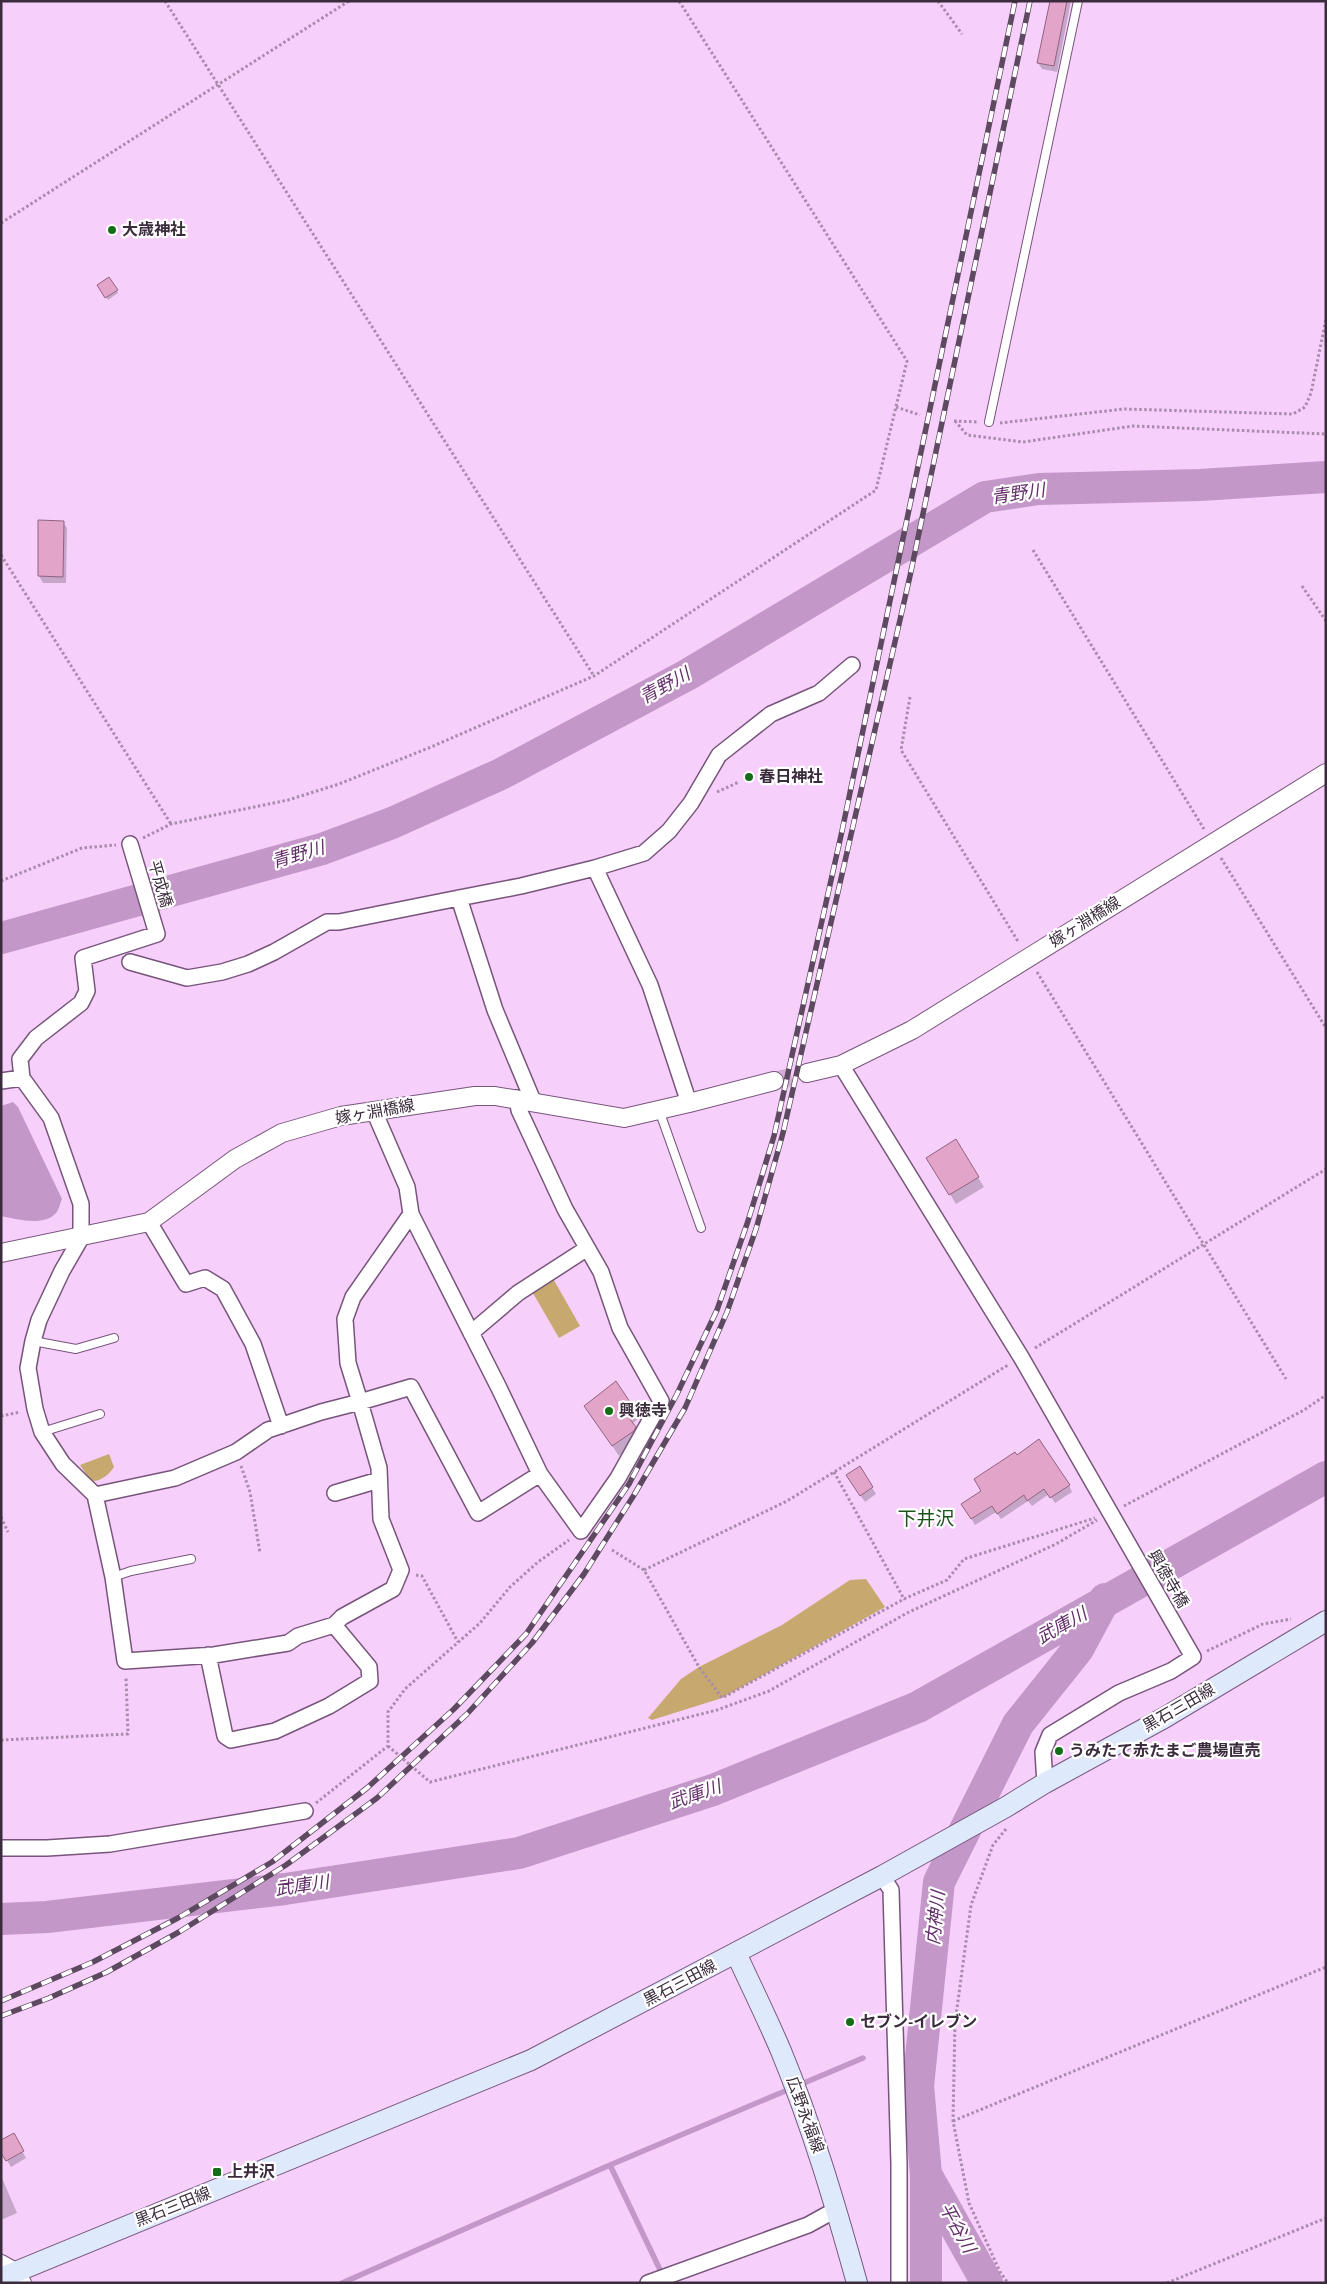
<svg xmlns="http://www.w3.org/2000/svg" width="1327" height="2284" viewBox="0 0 1327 2284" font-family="'Source Sans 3','Noto Sans JP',sans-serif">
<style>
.green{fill:#c7a96f}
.water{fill:#c397c8}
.shadow{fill:#0003}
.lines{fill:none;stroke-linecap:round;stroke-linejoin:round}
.stream{stroke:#c397c8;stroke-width:5.5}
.river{stroke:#c397c8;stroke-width:32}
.building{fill:#e2a5c9;stroke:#92637f}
.tertiary-tunnel{stroke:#d1aed5;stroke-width:18;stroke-dasharray:18 9;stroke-linecap:butt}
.service-casing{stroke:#77557b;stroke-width:10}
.minor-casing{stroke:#77557b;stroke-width:18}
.tertiary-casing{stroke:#77557b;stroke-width:20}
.secondary-casing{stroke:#77557b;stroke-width:22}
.path{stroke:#a98bac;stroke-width:3;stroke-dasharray:2.5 2.5;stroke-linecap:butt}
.service{stroke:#fff;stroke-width:8}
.minor{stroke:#fff;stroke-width:15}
.tertiary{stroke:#fff;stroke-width:18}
.secondary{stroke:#dfe9fc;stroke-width:20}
.rail-casing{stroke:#5e4a60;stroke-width:5.5}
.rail{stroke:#fff;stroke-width:4;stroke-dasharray:11;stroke-linecap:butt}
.poi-dot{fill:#146d17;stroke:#fff;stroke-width:2}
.labels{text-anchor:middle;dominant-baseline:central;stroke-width:4.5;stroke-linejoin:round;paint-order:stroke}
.poi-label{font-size:16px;font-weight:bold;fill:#3b2c3d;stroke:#fff;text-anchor:start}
.street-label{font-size:16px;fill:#3b2c3d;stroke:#fff}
.water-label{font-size:18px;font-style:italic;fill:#632d6a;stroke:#fff}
.quarter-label{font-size:19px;fill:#1e531e;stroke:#fff}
</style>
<rect width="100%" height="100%" fill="#f7cffb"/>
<path class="green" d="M551 1275 580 1326 559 1338 530 1288Z
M109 1454 114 1467C109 1475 100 1482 91 1481L80 1465Z
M866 1579 885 1607 722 1698 652 1720 648 1718 681 1679 699 1667 782 1625 850 1580Z"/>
<path class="water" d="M13 1102 18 1107 62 1199C60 1203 59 1210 56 1213 44 1227 16 1219 1 1216V1106Z"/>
<path class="shadow" d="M1051 1H1071L1057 72 1042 69 1038 63Z
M109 279 118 293 108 300 99 285Z
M39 521 63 522 67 528 66 583H43L39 576Z
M955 1141 984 1187 956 1204 928 1158Z
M633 1409 638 1419 632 1424 641 1438 619 1456 592 1416Z
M1017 1456 1069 1485 1072 1492 1055 1503 1049 1494 1032 1506 1028 1501 1001 1519 996 1512 975 1525 963 1504 983 1491Z
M859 1468 876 1494 865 1502 851 1482Z
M13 2135 26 2158 11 2167 1 2150Z
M2 2178 17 2213 1 2220V2179Z"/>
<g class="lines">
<path class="stream" d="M610 2165 663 2276
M342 2283 610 2165 863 2058"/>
<path class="river" d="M1 938 322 849 392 823 501 774 687 675 985 497 1039 489 1200 485 1326 477
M1 1919 47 1917 285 1889 519 1853 713 1790 918 1707 1326 1477
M927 2176 987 2283
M926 2283V2174L918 2086 939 1882 1018 1724 1078 1649 1105 1599"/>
</g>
<path class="building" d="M1050 1H1067L1054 66 1037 63Z
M109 277 118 290 105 298 97 285Z
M38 520 64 521 63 577 38 576Z
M956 1139 979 1177 949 1195 926 1158Z
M616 1381 634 1408 626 1414 636 1427 634 1431 612 1446 584 1406Z
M1039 1439 1070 1485 1050 1498 1044 1489 1027 1501 1024 1495 997 1514 992 1506 971 1519 961 1504 981 1491 974 1479 1015 1452 1017 1455Z
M860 1466 873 1487 860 1496 846 1475Z
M14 2133 24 2151 6 2161 1 2153V2140Z"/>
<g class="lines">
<path class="tertiary-tunnel" d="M774 1081 807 1073"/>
<defs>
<path id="service" d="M989 422 1078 1
M659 1110 701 1228
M33 1341 76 1349 114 1338
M42 1432 100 1414
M113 1577 131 1571 191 1559"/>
<path id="minor" d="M595 868 644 853 669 831 691 803 719 755 771 714 819 693 852 665
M130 962 187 978 222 972 248 964 274 952 327 922H339L459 898
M841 1065 1021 1357 1193 1657 1171 1671 1119 1693 1050 1735 1043 1752 1045 1783
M1 1081 22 1078
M533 1101 495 1010 459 898 521 886 595 868 650 985 689 1103
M374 1111 407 1187 411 1214 353 1297 345 1319 348 1363 360 1402 411 1387 478 1513 540 1474
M411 1214 499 1388 540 1474 581 1531 618 1478 661 1401 620 1328 601 1272 565 1209 519 1110 517 1098
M149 1222 186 1284 205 1278 223 1289 253 1344 281 1426
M471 1333 518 1293 586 1249
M360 1402 379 1468 381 1519 401 1570 393 1589 342 1617 334 1625 298 1636 288 1643 214 1655 125 1661 113 1577 95 1495 175 1478 236 1452 268 1430 321 1412Z
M335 1493 379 1480
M95 1495 63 1464 42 1432 35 1409 28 1368 33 1341 39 1320 62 1271 81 1238V1204L51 1118 22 1078 20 1059 36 1038 81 1003 87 991 83 958 157 934 130 844
M208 1655 225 1736 231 1740 275 1731 329 1706 370 1681 369 1667 334 1625
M1 1848H47L110 1844 305 1811
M882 1876 891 1890 899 2164V2283
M648 2283 808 2225 837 2209"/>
<path id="tertiary" d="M807 1073 841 1065 912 1030 1326 773
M1 1253 149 1222 235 1159 282 1133 341 1116 475 1096H495L624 1118 689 1103 774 1081
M1 2264 15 2272 22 2283"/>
<path id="secondary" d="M736 1953C751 1986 767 2018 781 2051 812 2126 835 2204 857 2283
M1 2278 531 2060 882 1876 1006 1807 1045 1783 1164 1718 1326 1621"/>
</defs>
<use href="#service" class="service-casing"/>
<use href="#minor" class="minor-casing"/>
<use href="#tertiary" class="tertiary-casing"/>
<use href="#secondary" class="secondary-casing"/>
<path class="path" d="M165 1 594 676
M938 1 962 34
M1 223 349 1
M896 407 920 415
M954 421 979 422
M955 421 967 435 1023 442 1133 426 1326 434
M1000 423 1124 409 1293 414 1305 407 1311 393 1326 319
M1033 550 1204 829
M1 555 171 824
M1302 586 1326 621
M910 697 901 750 1019 943
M717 792 739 782
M143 838 171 824 288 800 339 784 431 747 594 676 876 490 907 361 679 1
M1221 858 1326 1028
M1 881 82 848 116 845
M1037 972 1286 1379
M1035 1348 1326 1169
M1 1416 20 1412
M241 1466 250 1492 260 1553
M834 1472 904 1599 947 1580 964 1559 1095 1518
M1124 1506 1304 1410 1326 1395
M1 1517 8 1532
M612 1550 644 1570 699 1667 722 1698 904 1599
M644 1570 787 1501 1008 1365
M416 1575 422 1576 458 1642
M1207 1651 1263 1624 1291 1619
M1 1740 128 1734 126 1677
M388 1746 430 1782 717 1710 769 1691 907 1613 1056 1544 1097 1520
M316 1803 388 1746V1712L405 1689 480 1623 510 1587 538 1562 569 1540
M1006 1829 993 1845 971 1905 955 2023 953 2121 969 2203 1000 2272 1008 2283
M953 2121 1326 1967
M1167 2283 1326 2218"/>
<use href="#service" class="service"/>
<use href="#minor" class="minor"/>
<use href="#tertiary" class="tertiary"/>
<use href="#secondary" class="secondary"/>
<defs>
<path id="rail" d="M1 2001 93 1962 178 1918 272 1862 367 1788 454 1709 526 1634 629 1484 677 1394 717 1310 748 1221 774 1136 842 831 1015 1
M1 2016 49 1998 107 1972 179 1932 286 1865 377 1798 467 1714 532 1643 584 1574 634 1495 685 1408 727 1312 756 1229 783 1133 910 576 1030 1"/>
</defs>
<use href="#rail" class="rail-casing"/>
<use href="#rail" class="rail"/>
</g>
<g class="poi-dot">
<circle cx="112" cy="230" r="5"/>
<circle cx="749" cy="777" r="5"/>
<circle cx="609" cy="1411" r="5"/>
<circle cx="1059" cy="1751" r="5"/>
<circle cx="850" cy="2022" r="5"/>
<rect x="212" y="2167" width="10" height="10" rx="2.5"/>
</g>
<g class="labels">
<g class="poi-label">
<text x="122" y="230">大歳神社</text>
<text x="759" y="777">春日神社</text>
<text x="619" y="1411">興徳寺</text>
<text x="1069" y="1751">うみたて赤たまご農場直売</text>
<text x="860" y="2022">セブン-イレブン</text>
<text x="227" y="2172">上井沢</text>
</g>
<g class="street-label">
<text transform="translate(160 884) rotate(74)">平成橋</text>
<text transform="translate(1085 922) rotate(-32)">嫁ヶ淵橋線</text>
<text transform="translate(375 1112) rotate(-10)">嫁ヶ淵橋線</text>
<text transform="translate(1168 1579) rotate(60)">興徳寺橋</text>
<text transform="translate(1179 1708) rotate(-30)">黒石三田線</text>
<text transform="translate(680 1983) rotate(-28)">黒石三田線</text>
<text transform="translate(805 2115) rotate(70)">広野永福線</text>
<text transform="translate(173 2207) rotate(-22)">黒石三田線</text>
</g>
<g class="water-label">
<text transform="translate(1018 494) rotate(-8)">青野川</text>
<text transform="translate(665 686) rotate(-29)">青野川</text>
<text transform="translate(298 855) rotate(-16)">青野川</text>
<text transform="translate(1062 1626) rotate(-29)">武庫川</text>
<text transform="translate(695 1795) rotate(-19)">武庫川</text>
<text transform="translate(302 1886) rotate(-8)">武庫川</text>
<text transform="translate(936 1918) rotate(-84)">内神川</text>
<text transform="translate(957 2228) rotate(61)">平谷川</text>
</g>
<g class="quarter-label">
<text x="926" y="1519">下井沢</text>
</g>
</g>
<rect width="1327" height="2284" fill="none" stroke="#3b2c3d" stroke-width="5"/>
</svg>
